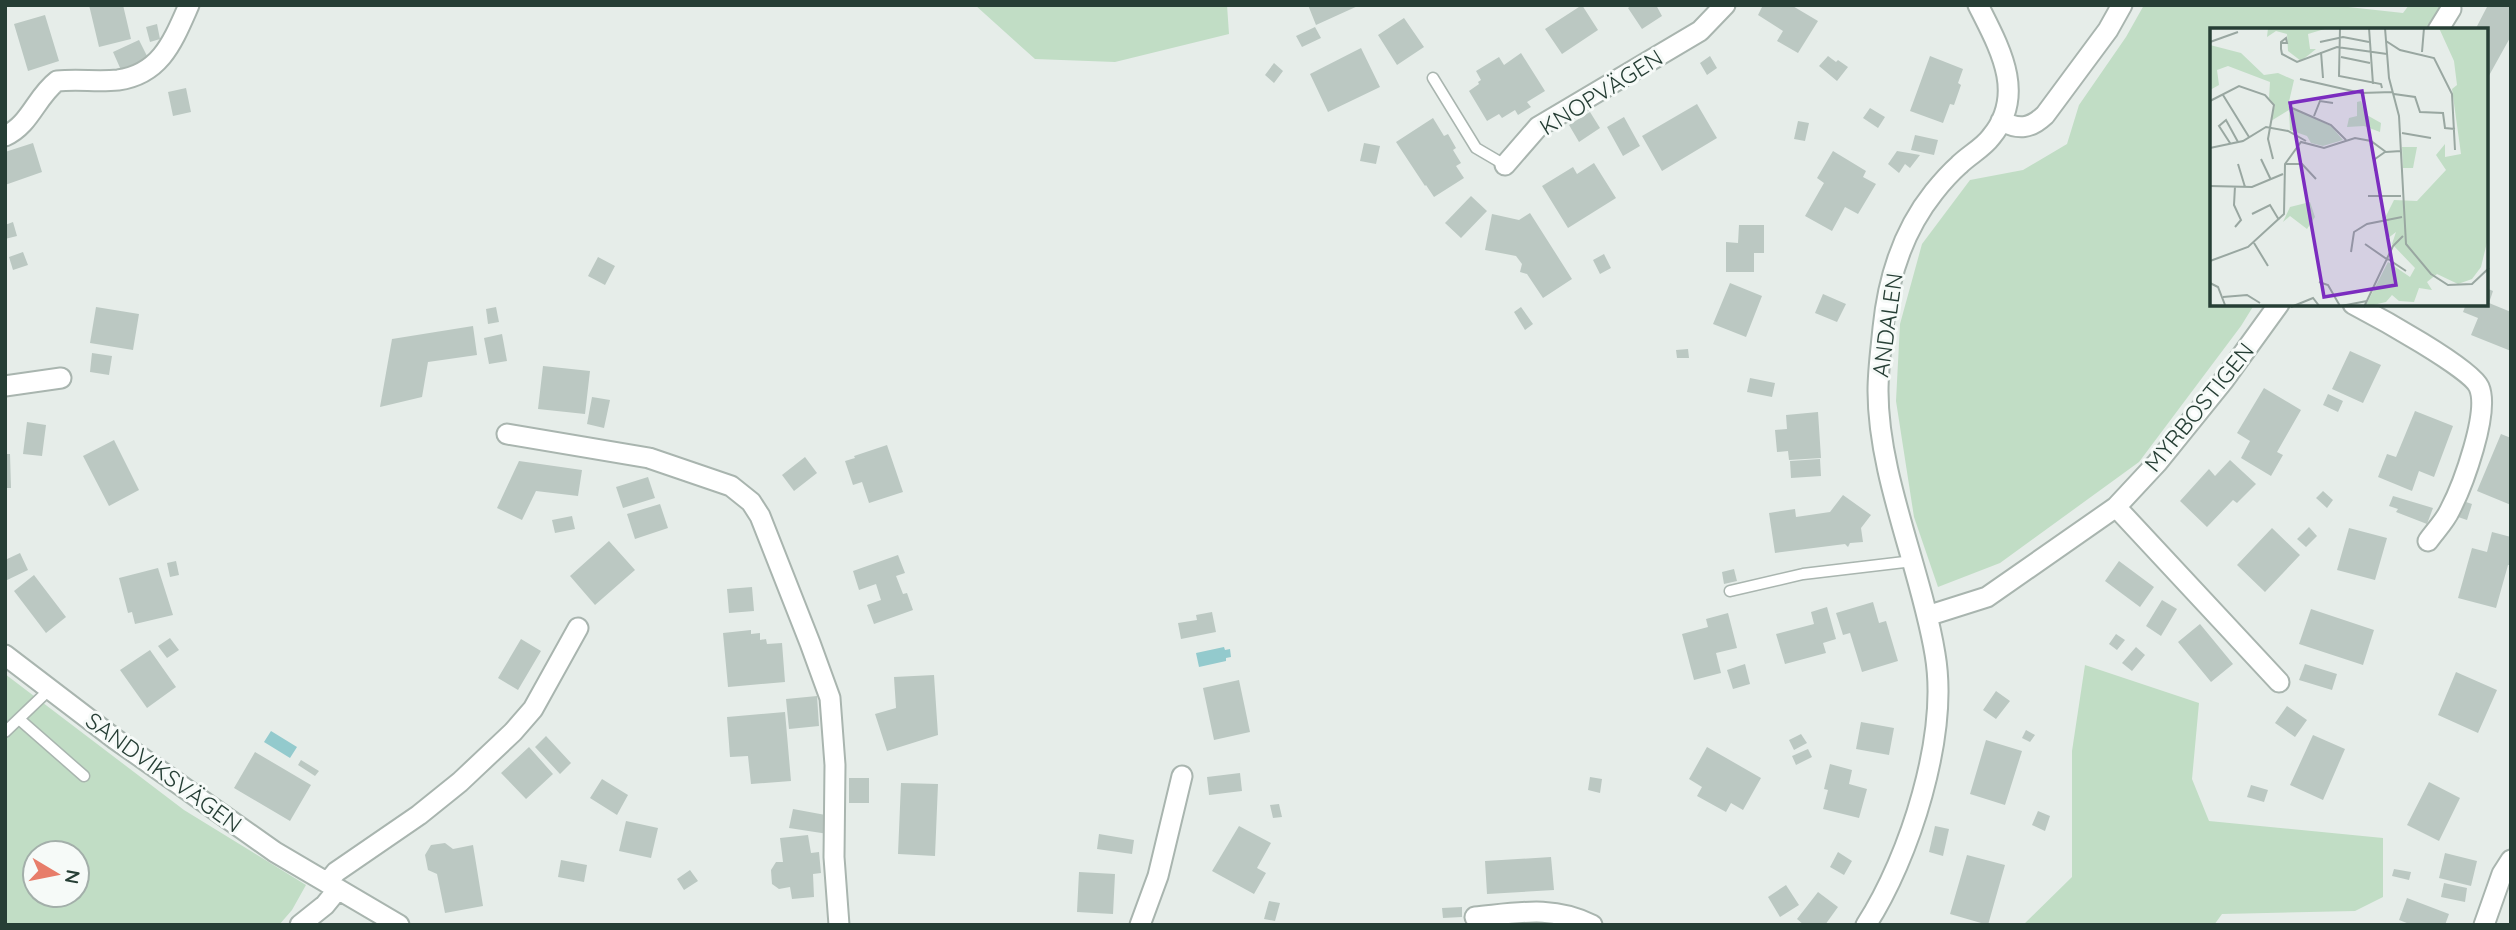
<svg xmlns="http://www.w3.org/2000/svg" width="2516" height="930" viewBox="0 0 2516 930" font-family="Quicksand,sans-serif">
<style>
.green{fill:#c1ddc5;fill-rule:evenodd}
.water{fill:#93cacd}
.building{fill:#bbc8c2}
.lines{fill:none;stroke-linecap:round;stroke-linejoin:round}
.service-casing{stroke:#a9b5af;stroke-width:13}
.minor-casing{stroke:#a9b5af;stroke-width:23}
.service{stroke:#fff;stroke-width:10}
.minor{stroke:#fff;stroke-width:19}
.labels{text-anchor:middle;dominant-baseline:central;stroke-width:6;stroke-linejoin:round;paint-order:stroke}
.street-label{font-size:23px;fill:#263e35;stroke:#f6faf8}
.inset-road{fill:none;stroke:#99a7a1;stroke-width:2}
.view{fill:#7b2cbf;fill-opacity:0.15;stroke:#7b2cbf;stroke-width:3.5}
.inset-edge{fill:none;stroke:#263e35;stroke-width:3.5}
</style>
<rect width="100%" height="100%" fill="#e6ede9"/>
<path class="green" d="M975 5H1227L1229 34 1115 62 1035 59Z
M2144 5H2330L2403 13 2409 5H2456L2439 30H2212V304L2254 305 2241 326 2139 462 2000 563 1938 587 1914 517 1896 401 1900 324 1922 244 1970 180 2023 170 2067 144 2079 105 2126 37Z
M2085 665 2199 703 2192 779 2209 821 2383 838V897L2355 911 2222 914 2214 925H2023L2072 877V751Z
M5 674 184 810 306 885 292 910 279 925H5ZM35 853H77V895H35Z"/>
<path class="water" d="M1224 647 1225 650 1230 649 1231 657 1226 658V661L1199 667 1196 653Z
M271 731 297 747 290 758 264 742Z"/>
<path class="building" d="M89 5H123L131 39 99 47Z
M1308 5H1360L1316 25Z
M1582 5 1598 30 1562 54 1545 29Z
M1632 5H1656L1662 16 1642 29 1628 8Z
M1763 5H1791L1818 21 1798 53 1777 41 1783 31 1758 15Z
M2488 5H2511V36L2486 81V30H2475Z
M45 15 59 61 28 71 14 24Z
M1404 18 1424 47 1397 65 1378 35Z
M157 24 160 39 150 42 146 27Z
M1315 27 1321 38 1302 47 1296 36Z
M139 40 148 58 121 70 113 52Z
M1361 48 1380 87 1328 112 1310 74Z
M1521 53 1545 91 1527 102 1531 107 1518 115 1515 110 1502 118 1499 114 1487 121 1469 91 1479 84 1478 82 1481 80 1476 71 1499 57 1504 65Z
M1710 56 1717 68 1707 75 1700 63Z
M1828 56 1836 62 1838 60 1848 67 1837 81 1819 66Z
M1930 56 1963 69 1958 83 1961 85 1954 105 1950 104 1943 123 1910 111Z
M1274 63 1283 71 1274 83 1265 75Z
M186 88 191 112 173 116 168 92Z
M1697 104 1717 138 1662 171 1642 136Z
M1870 108 1885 117 1878 128 1863 118Z
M1590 112 1600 128 1579 142 1569 125Z
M1624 117 1640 146 1623 156 1607 127Z
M1433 118 1444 136 1448 134 1456 148 1453 150 1461 163 1456 166 1464 178 1434 197 1426 185 1425 186 1396 142Z
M1798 121 1809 123 1805 141 1794 139Z
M1915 135 1938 140 1934 155 1911 150Z
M33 143 42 172 5 185V152Z
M1364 143 1380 146 1376 164 1360 161Z
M1833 151 1866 171 1863 177 1876 184 1858 214 1845 207 1832 231 1805 216 1824 183 1817 178Z
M1897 151 1920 155 1910 168 1905 164 1899 173 1888 164Z
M1594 163 1616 198 1568 228 1542 186 1573 167 1577 174Z
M1471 196 1487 211 1461 238 1445 223Z
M1530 213 1572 279 1543 298 1527 274 1520 272 1522 264 1516 256 1485 250 1492 214 1519 220Z
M13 222 17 236 5 239V225Z
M1739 225H1764V253H1754V272H1726V242L1738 243Z
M23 252 28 265 13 270 9 257Z
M1604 254 1611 268 1600 274 1593 260Z
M598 257 615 266 605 285 588 276Z
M1730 283 1762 296 1746 337 1713 324Z
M2486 288 2493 291 2489 303 2511 312V351L2471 335 2478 318 2463 312 2466 304H2486Z
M1823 294 1846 304 1837 322 1815 313Z
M96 307 139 314 133 350 90 343Z
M496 307 499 322 488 324 486 309Z
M1521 307 1533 324 1525 330 1514 312Z
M473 326 477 355 428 362 422 397 380 407 392 339Z
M502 334 507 361 489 364 484 338Z
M1688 349 1689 358H1677L1676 350Z
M2350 351 2381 365 2363 403 2332 389Z
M92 353 112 356 109 375 90 372Z
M543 366 590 371 585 414 538 409Z
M1750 378 1775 383 1772 397 1747 392Z
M2264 388 2301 410 2277 452 2283 455 2271 476 2241 458 2250 441 2237 433Z
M2328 394 2343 401 2338 412 2323 405Z
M592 397 610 400 604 428 587 424Z
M2415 411 2453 426 2434 477 2419 471 2412 491 2378 477 2387 454 2396 457Z
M1818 412 1821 458 1789 460 1788 451 1777 452 1775 430 1787 429 1786 415Z
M27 422 46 425 42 456 23 454Z
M2501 434 2511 438V505L2477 491Z
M114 440 139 490 109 506 83 456Z
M887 445 903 492 869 503 862 482 853 485 845 461 855 458 854 456Z
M5 454H10L11 488H5Z
M805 457 817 473 794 491 782 475Z
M1820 459 1821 476 1791 478 1790 461Z
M2230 460 2256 484 2237 503 2233 500 2207 527 2180 501 2209 469 2215 476Z
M519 461 582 470 578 496 536 491 522 520 497 508Z
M648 477 655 498 623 508 616 487Z
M2323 491 2333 500 2327 508 2316 498Z
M1843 495 1871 515 1861 528 1863 542 1850 543 1848 547 1845 544 1775 553 1769 513 1795 509 1796 517 1830 512Z
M2393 496 2433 508 2427 524 2396 512 2398 509 2389 506Z
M2463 501 2472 504 2467 520 2458 517Z
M660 504 668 528 635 539 627 514Z
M572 516 575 529 555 533 552 520Z
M2309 527 2317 536 2306 547 2297 539Z
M2272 528 2300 555 2265 592 2237 565Z
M2349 528 2387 538 2375 580 2337 570Z
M2492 532 2511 537V565H2508L2496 608 2458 598 2472 548 2487 552Z
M609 541 635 570 595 605 570 576Z
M20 553 28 570 5 581V560Z
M898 555 905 573 896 576 903 594 907 593 913 610 874 624 867 605 881 600 876 584 859 590 853 571Z
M176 561 179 575 170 577 167 563Z
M2119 561 2154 587 2140 607 2105 581Z
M158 568 173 615 135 624 132 612 128 613 119 578Z
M1734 569 1737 581 1724 584 1722 572Z
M34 575 66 617 46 633 14 591Z
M752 587 754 611 729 613 727 589Z
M2162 600 2177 609 2161 636 2146 626Z
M1873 602 1879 623 1886 621 1898 661 1862 672 1850 633 1843 635 1836 613Z
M1827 607 1836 639 1823 643 1826 653 1785 664 1776 634 1814 624 1811 612Z
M2311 609 2374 630 2363 665 2299 644Z
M1212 612 1216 632 1181 639 1178 623 1197 620 1196 615Z
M1728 613 1737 648 1716 653 1721 673 1694 680 1682 634 1708 627 1706 619Z
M2200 624 2233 664 2211 682 2178 642Z
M751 630V634L760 633V640L766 639 767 644 782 643 785 682 728 687 723 633Z
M2116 634 2125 640 2117 650 2109 644Z
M170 638 179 650 167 658 158 646Z
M521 639 541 651 518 690 498 678Z
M2136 647 2145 655 2132 671 2122 663Z
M150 650 176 687 147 708 120 670Z
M1745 664 1750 684 1733 689 1727 670Z
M2305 664 2337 674 2332 690 2299 680Z
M2456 672 2497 690 2478 733 2438 715Z
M934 675 938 735 887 751 875 714 896 708 894 677Z
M1239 680 1250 732 1214 740 1203 688Z
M1996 691 2010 701 1996 719 1983 710Z
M817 696 819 726 789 729 786 699Z
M2287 706 2307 720 2295 737 2275 723Z
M785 712 791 781 751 784 748 756 730 757 727 717Z
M1861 722 1894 728 1889 755 1856 749Z
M2026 730 2035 735 2030 742 2022 738Z
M1801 734 1807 743 1794 750 1789 740Z
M2313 735 2345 749 2323 800 2290 785Z
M546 736 571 763 560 774 535 747Z
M1986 740 2022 751 2005 805 1970 794Z
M529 747 553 774 526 799 501 773Z
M1707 747 1761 778 1743 810 1731 803 1726 812 1697 796 1702 787 1689 779Z
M1808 749 1812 757 1796 765 1792 756Z
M255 752 311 785 290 821 234 788Z
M301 760 319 771 315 776 298 765Z
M1830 764 1852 770 1849 784 1867 789 1859 818 1823 809 1828 790 1824 789Z
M1240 773 1242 791 1209 795 1207 777Z
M1590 777 1602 779 1600 793 1588 790Z
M849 778H869V803H849Z
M602 779 628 795 617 815 590 798Z
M2429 782 2460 798 2439 841 2407 825Z
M901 783 938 784 935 856 898 854Z
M2251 785 2268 790 2264 802 2247 797Z
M1279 804 1282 817 1273 818 1270 805Z
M793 809 831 816 828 834 789 828Z
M2038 811 2050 816 2045 831 2032 825Z
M626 821 658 828 651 858 619 851Z
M1239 826 1271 843 1257 868 1266 873 1254 894 1212 871Z
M1935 826 1949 829 1943 856 1929 852Z
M1099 834 1134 840 1132 854 1097 849Z
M808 835 811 853 819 852 821 873 813 874 814 897 792 899 790 887 779 889 772 884 771 870 776 862H783L780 838Z
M445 843 453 849 473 845 483 906 445 913 437 874 428 870 425 855 431 845Z
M1838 852 1852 861 1844 875 1830 867Z
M2445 853 2477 861 2471 886 2439 878Z
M1967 855 2005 865 1988 925 1950 914Z
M1551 857 1554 890 1487 894 1485 861Z
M561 860 587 865 584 882 558 877Z
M2394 869 2411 872 2409 880 2392 876Z
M690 870 698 881 684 890 677 879Z
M1079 872 1115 874 1113 914 1077 912Z
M2444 883 2467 888 2465 902 2441 897Z
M1786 885 1799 905 1780 917 1768 897Z
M1818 892 1838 907 1825 925H1804L1797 919Z
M2407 898 2449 914 2445 925H2412L2399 920Z
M1269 901 1280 903 1275 921 1264 919Z
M1462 907V917L1443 918 1442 908Z"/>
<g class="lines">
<defs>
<path id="service" d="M1433 78 1476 148 1505 165
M1730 591 1803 574 1913 561
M19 719 84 776
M5 732 50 689"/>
<path id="minor" d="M2438 30 2451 9
M2001 121C2019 130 2030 129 2045 115L2108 30 2122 5
M5 136C30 125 36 97 57 81 78 79 98 82 118 80 161 74 173 41 189 5
M1505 165 1538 127 1700 31 1725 5
M2353 304C2376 316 2471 368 2479 387 2490 412 2463 485 2450 510 2445 521 2435 531 2428 541
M5 386 61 378
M507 434 649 458 731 486 751 502 760 516 810 643 830 698 835 765 834 857 839 925
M2116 507 2279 682
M1927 616 1987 597 2116 507 2157 463 2224 380 2279 304
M5 655 115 739 275 852 399 925
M327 883 336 872 419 815 460 782 513 732 533 709 578 628
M1475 917C1517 913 1553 905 1592 925
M300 925 325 905 338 889
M1140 925 1158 876 1182 776
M1866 925C1910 857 1949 735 1935 654 1921 569 1878 476 1878 391 1878 370 1881 349 1883 328 1888 278 1902 232 1934 192 1942 182 1950 173 1959 165 1969 155 1983 148 1991 137 2027 94 1999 47 1978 5
M2484 925 2502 874 2511 860"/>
</defs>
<use href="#service" class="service-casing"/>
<use href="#minor" class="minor-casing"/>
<use href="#service" class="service"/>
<use href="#minor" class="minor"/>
</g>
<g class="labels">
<g class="street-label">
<text transform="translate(1601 92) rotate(-32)">KNOPVÄGEN</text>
<text transform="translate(1887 325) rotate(-82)">ANDALEN</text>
<text transform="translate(2199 407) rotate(-51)">MYRBOSTIGEN</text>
<text transform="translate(164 772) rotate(36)">SANDVIKSVÄGEN</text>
</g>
</g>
<g transform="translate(2210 28)">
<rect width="278" height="278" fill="#e6ede9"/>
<path d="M58 0H118L98 6 100 21H106L91 33 78 23 77 6 66 3 57 9ZM229 0 279 2V206L271 239 262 251 248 256 227 246 217 254 222 262 209 260 204 274 189 273 182 267 176 274 155 279 178 234 200 249 205 240 182 216 186 204 177 211 176 188 184 172 207 173 236 142 226 127 235 116V129L251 126 242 61 247 57 244 33ZM0 17 31 25 54 47 68 45 84 52 78 78 121 98 133 112 113 118 101 115 97 108 80 102 79 82 61 93 65 77 59 70 60 54 18 38 7 42 9 57 0 62ZM151 73 155 86 171 95 170 104 154 98 137 99 139 90 147 88V74ZM192 119H207L203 140H193ZM100 174 105 189 97 201 80 188 73 194 80 179Z" fill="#c1ddc5"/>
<path class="inset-road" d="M130 0 129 48 171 56 172 60M159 0 163 56M175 0 179 50 189 88 196 216 221 246 238 257 262 256 279 240M176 13 190 22 224 30 242 66 245 122M0 14 28 4M110 14 133 9 159 14M71 15H77L76 10 71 14V21L72 26 87 34 127 19 177 26M111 24 113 50M212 24 214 0M131 29 160 35M90 51 151 65 183 64M184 66 205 69 210 84 233 85 235 100 245 101M13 67 39 109M0 73 29 58 55 67 64 77 58 111 63 131M82 80 121 97 136 112M104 88 110 73 123 75M192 105 221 110M20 115 9 98 16 92 28 114M0 120 33 113 56 99 78 103 96 113M51 131 61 152M28 136 35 159M75 136H92L106 151M165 143V131L175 124M0 158 42 159 73 146M25 158 24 177 31 192 25 199M158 168H191M42 186 60 177 69 192M44 215 58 238M155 216 178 232M141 224 144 204 157 196 192 189M178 231 196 243M0 233 38 219 74 186 75 136 91 114 114 120 145 110 161 113 176 124 191 123M109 254 118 257 130 278M0 255 8 259 15 277M13 269 37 267 50 275M131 278 157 273M81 279 103 270 110 279M154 279 183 218 193 208"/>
<path class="view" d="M152 63 186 257 114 269 80 75Z"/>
<rect width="278" height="278" class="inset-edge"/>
</g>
<rect width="2516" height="930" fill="none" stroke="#263e35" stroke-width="14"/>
<g transform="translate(56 874) rotate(100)"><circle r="33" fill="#f6faf8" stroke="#a3afaa" stroke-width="2"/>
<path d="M0-5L12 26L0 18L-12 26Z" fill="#e77d6a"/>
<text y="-10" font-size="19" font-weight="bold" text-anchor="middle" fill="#263e35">N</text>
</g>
</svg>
